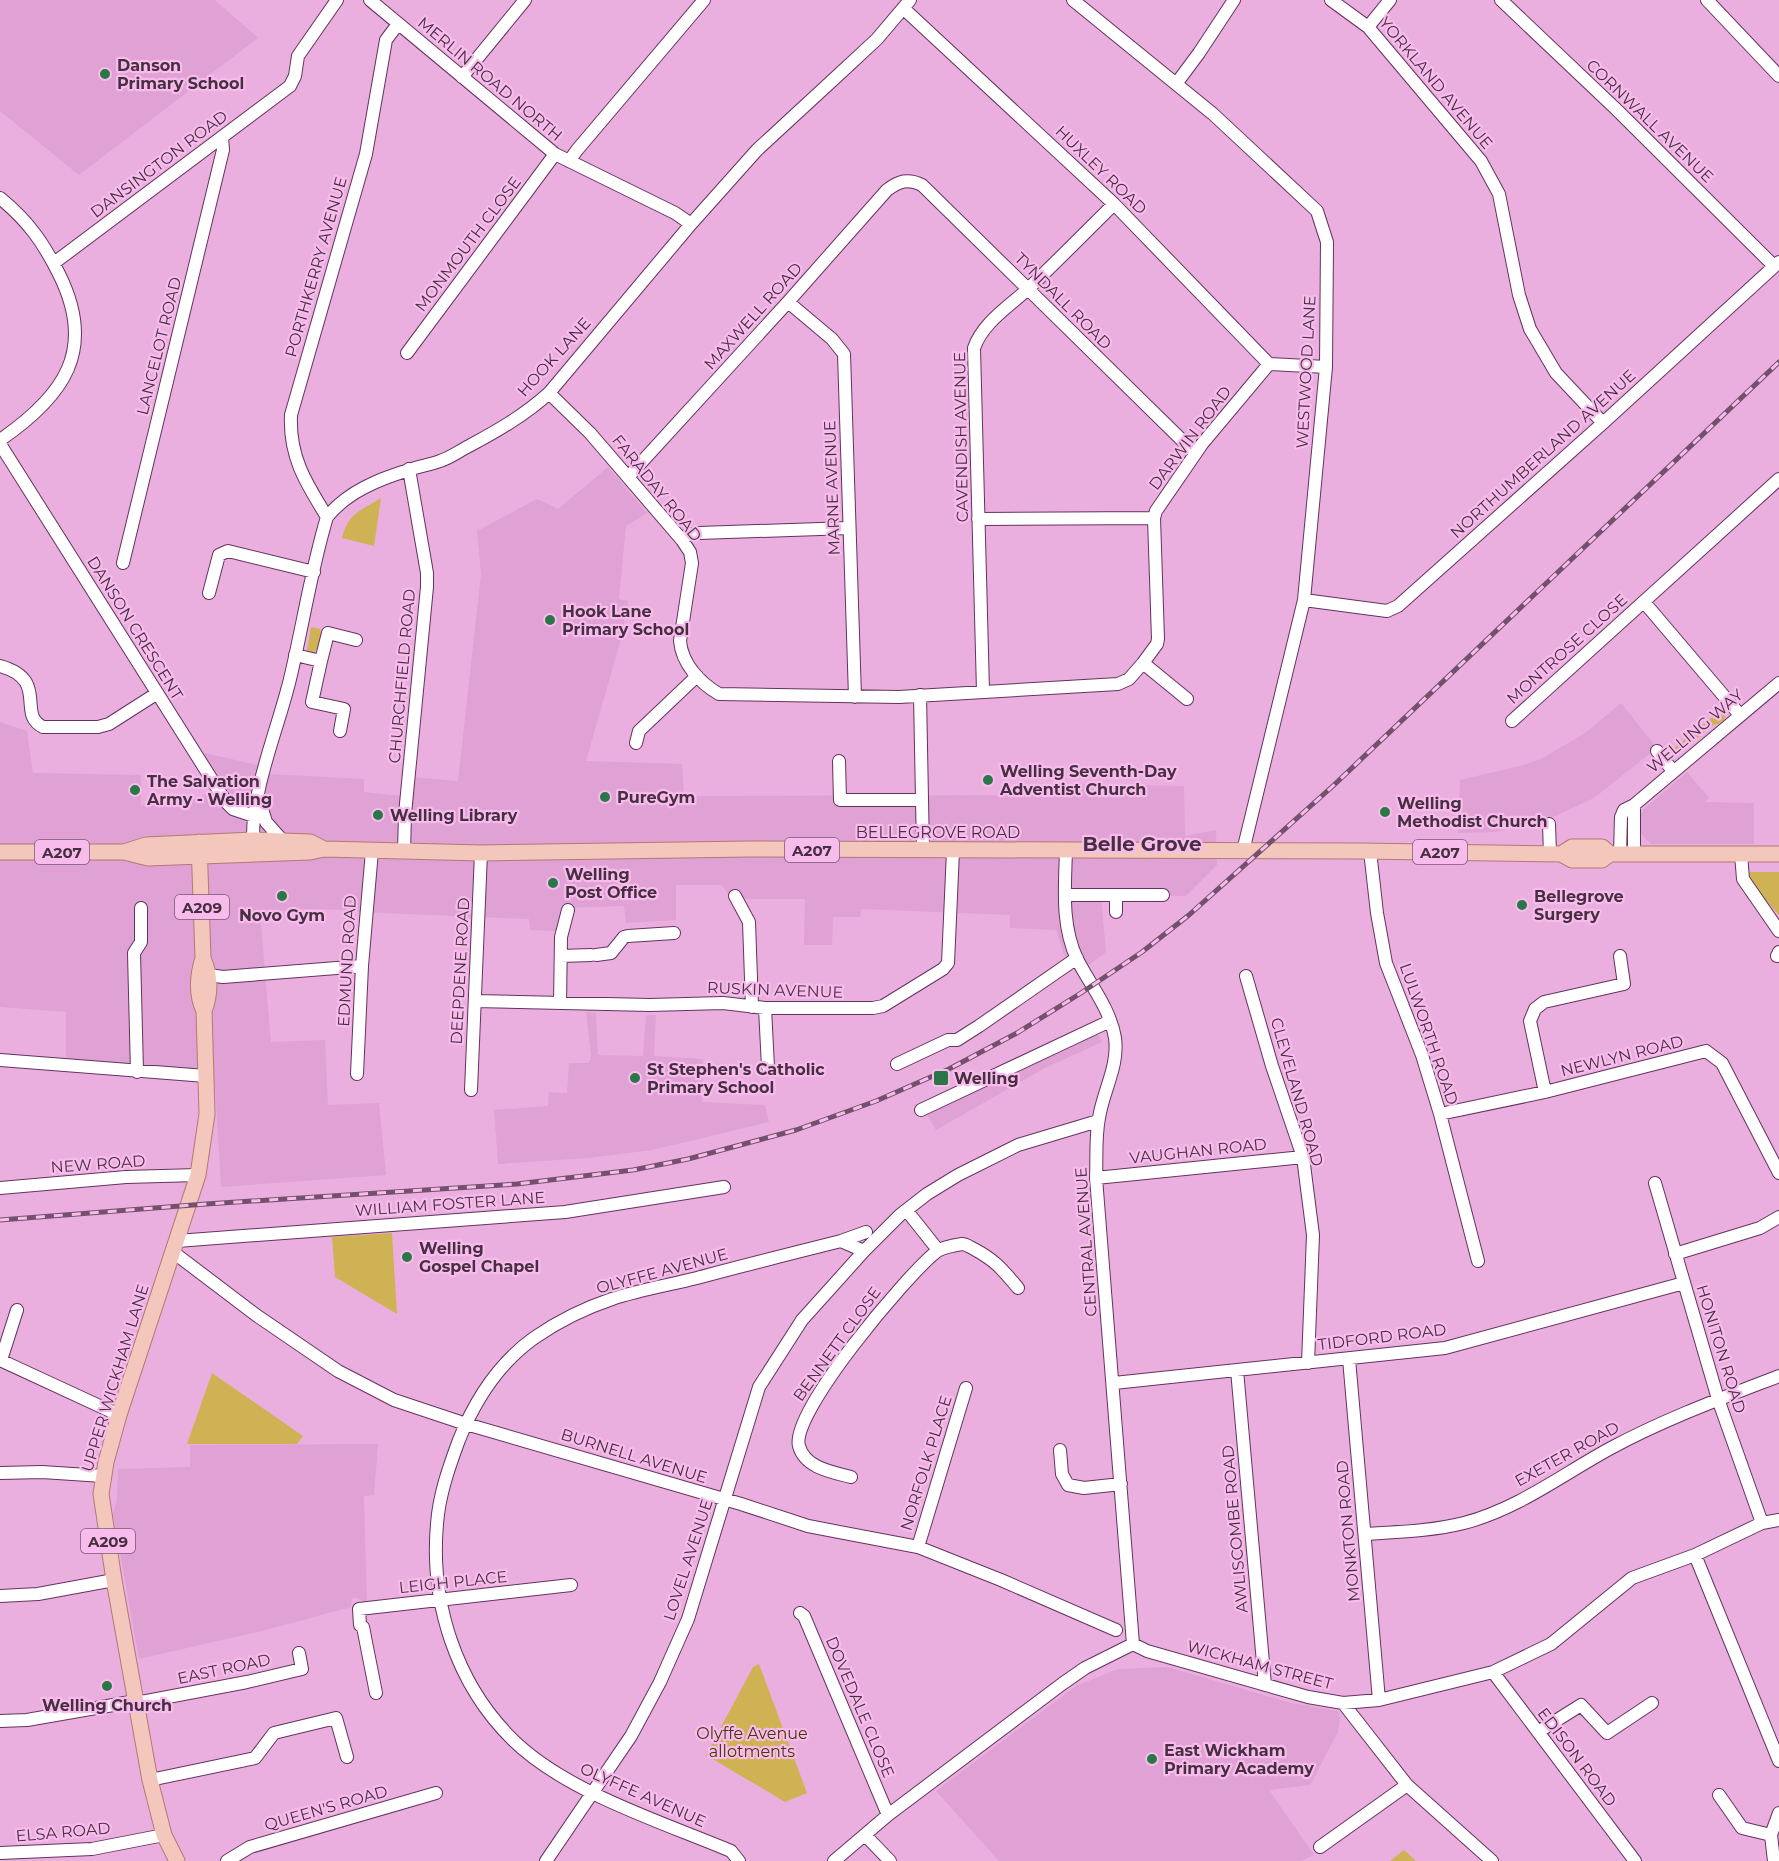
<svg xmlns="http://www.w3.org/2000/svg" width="1779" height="1861" viewBox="0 0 1779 1861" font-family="Montserrat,sans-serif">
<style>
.built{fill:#e0a1d4}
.green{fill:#ceb253}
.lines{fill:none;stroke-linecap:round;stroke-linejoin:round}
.minor-casing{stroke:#64335d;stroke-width:14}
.major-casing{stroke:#b27975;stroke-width:17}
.minor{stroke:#fff;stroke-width:12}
.major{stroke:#f4c7bd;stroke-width:15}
.rail-casing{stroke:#73516c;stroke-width:5}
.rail{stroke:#f8bcec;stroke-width:3;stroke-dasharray:9;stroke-linecap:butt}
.poi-dot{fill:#297747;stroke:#f8bcec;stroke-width:2}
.labels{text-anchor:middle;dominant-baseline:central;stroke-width:4.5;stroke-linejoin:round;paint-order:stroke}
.shield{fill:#f8bcec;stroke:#7c5975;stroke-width:1.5}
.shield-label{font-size:15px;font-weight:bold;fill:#472f42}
.poi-label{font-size:16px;font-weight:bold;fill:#472f42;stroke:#f8bcec;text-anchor:start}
.street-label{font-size:16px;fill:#472f42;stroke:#f8bcec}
.park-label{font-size:16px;fill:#453805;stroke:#f8bcec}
.quarter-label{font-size:20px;font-weight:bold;fill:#472f42;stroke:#f8bcec}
</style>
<rect width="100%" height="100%" fill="#eaafdf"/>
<path class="built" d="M0 0H215L258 38 79 175 0 111Z
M608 467 647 513 626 526 619 599 628 601 621 639 586 761 682 764 684 796 1079 795V784L1184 786 1185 836 1216 830 1217 865 1186 896H1101L1106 952 1077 974 1064 954 1056 930 1010 928V915L861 909 860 917H833L832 945H804L805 899H731L722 885H676V920L626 923 624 906 566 908 556 931 530 930 529 919 357 912V910L297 909 260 914 271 1042 325 1040 328 1105 379 1103 386 1175 221 1187 215 1086 151 1066 66 1061V1012L0 1007V722L27 731 33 773 141 775V805L199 799 210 790 192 761 205 753 257 765 256 771 268 774 364 779V792L411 797 412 777 458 781 481 574 477 531 537 499 558 509Z
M1621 703 1657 748 1594 798 1555 816 1496 832 1458 833 1460 780 1524 765 1541 759 1585 733Z
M1687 772 1709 798 1705 802 1754 803V844H1651L1645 838 1640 832 1638 821 1643 810Z
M586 1012 596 1013 598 1055 643 1056 646 1015H656L654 1056 703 1059 702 1102 765 1105 769 1122 652 1150 589 1158 498 1164 494 1110 548 1106 549 1092 567 1093 569 1063H589L591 1056Z
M1093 1035H1098L1102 1042 1043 1069 936 1130 927 1115 950 1101 1016 1072Z
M378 1444 374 1495 364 1496 367 1603 357 1598H352L351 1607 262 1631 139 1659 113 1514 117 1499 118 1469 190 1467V1445Z
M1168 1667 1291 1703 1338 1711 1340 1719 1338 1732 1310 1785 1269 1790 1314 1855 1301 1861H999L936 1791 1076 1686 1118 1669Z"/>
<path class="green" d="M381 498 374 546 342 538C348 513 360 511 381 498Z
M311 627 320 629 322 640 314 653 307 651Z
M1725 707C1729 716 1723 724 1713 725L1673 758 1671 759 1664 756Z
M1750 872H1779V915L1747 879Z
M392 1233 397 1314 335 1277 332 1237Z
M212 1373 303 1436 297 1444H187Z
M759 1664 807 1793 785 1802 706 1755 753 1667Z
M1404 1850 1416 1861H1390Z"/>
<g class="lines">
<defs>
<path id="minor" d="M370 0 555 154 675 213 691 224
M1073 0 1213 114 1317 211 1327 242 1326 367 1304 600 1243 851
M1331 0 1368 27 1481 161 1499 194 1519 295 1530 329 1556 373 1603 423
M1501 0 1617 110 1774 266
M1707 0 1779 76
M903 8 1114 204 1269 364
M1368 27 1390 0
M462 77 525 0
M1176 84 1199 53 1234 0
M569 161 577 150 704 0
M0 198C28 221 43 242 59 274 97 350 64 396 0 440
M54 263 290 86 295 76 298 56 337 0
M788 302 832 339 844 354 855 697
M407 353 555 154
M1269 364 1326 367
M549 393 590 433 682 540 690 552 692 563 680 641C682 664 700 683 719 694L899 697 1118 684 1129 679 1143 663 1187 699
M0 444 226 802 233 809 254 816
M628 477 788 302 887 190C899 181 908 178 922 185L1195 453
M327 517C306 483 289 457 291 415L366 154 386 40 398 24
M978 519 1154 518
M682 540 688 535 699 533 849 528
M123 563 223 150 222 137
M209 593 219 555 228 551 314 572
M1304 600 1387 611 1398 606 1603 423 1779 262
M1644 602 1740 715
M295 655 321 661 312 702 344 709 340 731
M321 661 328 633 356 640
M1143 663 1157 644 1158 639 1154 518 1156 511 1202 444 1269 364
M0 666C50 680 16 714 43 727H98L109 724 156 694
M983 691 974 348C983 322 1010 306 1029 288 1058 260 1086 232 1114 204
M920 695 923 851
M1512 721 1779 479
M636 743 639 731 697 676
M1657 751 1673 771
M839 761 840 800H922
M259 799 266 822 282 840
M1634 805V854
M1549 824 1550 854
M262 843 253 840C252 788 278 729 290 679 303 625 311 570 327 517 347 492 379 479 409 470 419 466 430 465 440 461 450 458 459 451 469 446 497 431 525 415 549 393L691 224 757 150 848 66 877 39 910 0
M1066 850C1065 887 1061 925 1077 959 1090 985 1110 1008 1115 1038 1119 1066 1103 1091 1099 1118 1095 1138 1097 1159 1096 1178L1133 1644
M1370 851 1377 913 1386 963 1422 1055 1440 1114 1478 1261
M404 852 405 814 427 587V573L409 469
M1620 854 1621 817 1624 810 1634 805 1779 683
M1741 854 1743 879 1779 931
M1065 895H1163
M735 896 749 922 752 1007
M1116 912V895
M596 955 611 953 624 937 628 936 674 933
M561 956 591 955
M1777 956 1779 952
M209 975 223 977 362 966
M1246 976 1272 1066 1303 1157 1313 1235 1308 1363
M475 1001 650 1005 723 1003 765 1008H873L883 1006 943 969 948 963 953 851
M560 1003 561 937 568 910
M765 1008 768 1067
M0 1060 206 1076
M897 1064 948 1040H957L979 1026 1077 958
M137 1072 134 953 141 942V908
M357 1074 362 966 372 851
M471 1090 481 853
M1545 1092 1530 1021 1535 1009 1544 1002 1624 984 1620 956
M921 1110 1110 1021
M1440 1114 1545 1092 1706 1051 1722 1063 1779 1173
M1096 1178 1303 1157
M1655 1183 1718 1399 1762 1523
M0 1188 126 1177 198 1175
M907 1211 938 1250
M177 1241 565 1212 724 1187
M841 1241 866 1232
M173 1252 256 1315 338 1371 394 1400 466 1424 741 1504 808 1526 918 1547 1001 1580 1116 1630
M1675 1254 1760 1228 1779 1217
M1349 1359 1379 1700
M0 1360 119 1415
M1 1360 17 1310
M1237 1370 1265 1685
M1114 1383 1445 1348 1684 1283
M1060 1450 1062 1474 1068 1485 1084 1488 1121 1484
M0 1473 42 1472 103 1476
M851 1477C832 1472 805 1468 799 1446 790 1413 907 1275 936 1252 941 1248 955 1245 962 1244 966 1244 970 1247 974 1249 996 1261 1002 1269 1018 1288
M1365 1534C1398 1532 1432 1531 1464 1523 1518 1509 1563 1474 1611 1448 1665 1419 1722 1398 1779 1376
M918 1547 966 1388
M1695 1555 1779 1761
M0 1596 38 1594 114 1580
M800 1613 804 1616 888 1815
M1133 1644 1147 1651 1308 1697 1343 1703 1379 1700 1493 1672 1551 1644 1632 1578 1695 1555 1762 1523 1779 1520
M1493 1672 1635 1861
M376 1693 363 1627 360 1625 359 1609 571 1585
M136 1703 247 1682 302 1669 299 1653
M1343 1703 1407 1785 1492 1861
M0 1721 27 1720 136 1701
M1538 1732 1581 1705 1607 1733 1652 1703
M150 1780 255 1758 274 1733 336 1718 347 1757
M1719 1795 1742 1828 1771 1835
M865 1835 890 1861
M1320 1847 1407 1785
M0 1853 92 1849 164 1835
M227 1861 250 1847 436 1793
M546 1861 631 1736 660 1682 688 1619 759 1387 802 1320 864 1251 900 1215 927 1194 958 1175 1018 1145 1098 1121
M739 1861 731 1851C662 1822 566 1792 513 1740 456 1684 430 1603 437 1524 439 1495 449 1467 459 1440 475 1400 499 1363 534 1338 557 1322 585 1308 612 1299 639 1290 669 1285 697 1278 745 1265 793 1253 841 1241L864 1251
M834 1861 888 1815 1062 1684 1085 1668 1133 1644
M1774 1861 1771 1835 1779 1813"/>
<path id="major" d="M0 852H124L148 858 310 852 324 849 481 853 750 849 1361 851 1561 854 1572 860H1602L1610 854H1779
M124 852 146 845 253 840 310 842 324 849
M1561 854 1572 847H1602L1610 854
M203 958C197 977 196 994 204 1011
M177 1861 164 1835 150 1780 114 1580 101 1494 106 1462 119 1415 198 1175 207 1114 204 1011C211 993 211 977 203 958L199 842"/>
</defs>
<use href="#minor" class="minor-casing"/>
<use href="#major" class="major-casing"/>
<use href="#minor" class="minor"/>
<use href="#major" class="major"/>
<defs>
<path id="rail" d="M0 1220 206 1204 517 1184 633 1170 688 1159 796 1130 876 1101 949 1069 1017 1033 1081 993 1142 952 1189 915 1334 785 1779 362"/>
</defs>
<use href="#rail" class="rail-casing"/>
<use href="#rail" class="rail"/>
</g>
<g class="poi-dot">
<circle cx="105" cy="74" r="6"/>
<circle cx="550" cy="620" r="6"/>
<circle cx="988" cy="780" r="6"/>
<circle cx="135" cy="790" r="6"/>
<circle cx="605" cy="797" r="6"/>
<circle cx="1385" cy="812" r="6"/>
<circle cx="378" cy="815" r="6"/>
<circle cx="553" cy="883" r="6"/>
<circle cx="282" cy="896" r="6"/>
<circle cx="1522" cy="905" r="6"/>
<circle cx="635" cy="1078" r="6"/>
<rect x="933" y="1070" width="16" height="16" rx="3"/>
<circle cx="407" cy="1257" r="6"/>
<circle cx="107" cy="1686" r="6"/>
<circle cx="1152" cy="1759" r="6"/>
</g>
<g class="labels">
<g class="shield">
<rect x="785" y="838" width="54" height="24" rx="4.5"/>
<rect x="35" y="840" width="54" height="24" rx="4.5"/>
<rect x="1413" y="840" width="54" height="24" rx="4.5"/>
<rect x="175" y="895" width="54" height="24" rx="4.5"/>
<rect x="81" y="1529" width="54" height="24" rx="4.5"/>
</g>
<g class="shield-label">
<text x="812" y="850">A207</text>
<text x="62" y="852">A207</text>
<text x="1440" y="852">A207</text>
<text x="202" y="907">A209</text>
<text x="108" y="1541">A209</text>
</g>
<g class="poi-label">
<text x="117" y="65">Danson<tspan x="117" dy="18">Primary School</tspan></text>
<text x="562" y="611">Hook Lane<tspan x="562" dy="18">Primary School</tspan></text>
<text x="1000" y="771">Welling Seventh-Day<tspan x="1000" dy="18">Adventist Church</tspan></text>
<text x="147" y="781">The Salvation<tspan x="147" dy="18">Army - Welling</tspan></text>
<text x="617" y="797">PureGym</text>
<text x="1397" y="803">Welling<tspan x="1397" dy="18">Methodist Church</tspan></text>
<text x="390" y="815">Welling Library</text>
<text x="565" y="874">Welling<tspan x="565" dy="18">Post Office</tspan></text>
<text x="1534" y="896">Bellegrove<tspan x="1534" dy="18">Surgery</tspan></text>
<text x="282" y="915" text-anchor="middle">Novo Gym</text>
<text x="647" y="1069">St Stephen's Catholic<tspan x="647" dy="18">Primary School</tspan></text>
<text x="954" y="1078">Welling</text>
<text x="419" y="1248">Welling<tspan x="419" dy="18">Gospel Chapel</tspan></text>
<text x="107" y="1705" text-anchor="middle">Welling Church</text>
<text x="1164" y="1750">East Wickham<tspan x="1164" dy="18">Primary Academy</tspan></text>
</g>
<g class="street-label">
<text transform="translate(490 79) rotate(40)">MERLIN ROAD NORTH</text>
<text transform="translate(1436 83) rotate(50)">YORKLAND AVENUE</text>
<text transform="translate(1650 121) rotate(44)">CORNWALL AVENUE</text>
<text transform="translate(159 164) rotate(-37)">DANSINGTON ROAD</text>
<text transform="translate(1101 170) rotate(44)">HUXLEY ROAD</text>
<text transform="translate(468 244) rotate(-53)">MONMOUTH CLOSE</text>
<text transform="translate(316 267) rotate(-74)">PORTHKERRY AVENUE</text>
<text transform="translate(1063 301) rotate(45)">TYNDALL ROAD</text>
<text transform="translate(753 316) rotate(-48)">MAXWELL ROAD</text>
<text transform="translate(159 346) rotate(-76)">LANCELOT ROAD</text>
<text transform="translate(554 357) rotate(-48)">HOOK LANE</text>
<text transform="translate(1306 372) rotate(-87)">WESTWOOD LANE</text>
<text transform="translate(961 437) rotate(-91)">CAVENDISH AVENUE</text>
<text transform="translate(1190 438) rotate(-53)">DARWIN ROAD</text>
<text transform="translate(1543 454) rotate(-42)">NORTHUMBERLAND AVENUE</text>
<text transform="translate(657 488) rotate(51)">FARADAY ROAD</text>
<text transform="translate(832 488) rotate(-92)">MARNE AVENUE</text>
<text transform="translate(135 628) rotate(58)">DANSON CRESCENT</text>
<text transform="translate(1567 649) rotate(-42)">MONTROSE CLOSE</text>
<text transform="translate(402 676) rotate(-85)">CHURCHFIELD ROAD</text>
<text transform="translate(1695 731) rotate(-40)">WELLING WAY</text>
<text x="938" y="832">BELLEGROVE ROAD</text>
<text transform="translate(347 961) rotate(-87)">EDMUND ROAD</text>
<text transform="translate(460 971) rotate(-87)">DEEPDENE ROAD</text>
<text transform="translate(775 990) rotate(2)">RUSKIN AVENUE</text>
<text transform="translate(1429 1034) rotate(71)">LULWORTH ROAD</text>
<text transform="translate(1622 1056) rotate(-14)">NEWLYN ROAD</text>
<text transform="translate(1297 1092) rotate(74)">CLEVELAND ROAD</text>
<text transform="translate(1198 1151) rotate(-6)">VAUGHAN ROAD</text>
<text transform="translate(98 1164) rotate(-4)">NEW ROAD</text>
<text transform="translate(450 1204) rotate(-4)">WILLIAM FOSTER LANE</text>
<text transform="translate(1086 1242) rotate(-94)">CENTRAL AVENUE</text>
<text transform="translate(662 1271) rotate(-15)">OLYFFE AVENUE</text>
<text transform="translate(1382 1337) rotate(-7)">TIDFORD ROAD</text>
<text transform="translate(837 1344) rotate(-54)">BENNETT CLOSE</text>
<text transform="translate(1721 1349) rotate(73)">HONITON ROAD</text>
<text transform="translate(115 1378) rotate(-73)">UPPER WICKHAM LANE</text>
<text transform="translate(1567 1454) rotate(-29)">EXETER ROAD</text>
<text transform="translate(634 1456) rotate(17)">BURNELL AVENUE</text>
<text transform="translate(926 1463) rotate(-73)">NORFOLK PLACE</text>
<text transform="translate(1235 1529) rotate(-95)">AWLISCOMBE ROAD</text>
<text transform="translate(1348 1531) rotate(-95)">MONKTON ROAD</text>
<text transform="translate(688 1560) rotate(-72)">LOVEL AVENUE</text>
<text transform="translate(453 1582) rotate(-6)">LEIGH PLACE</text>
<text transform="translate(1260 1665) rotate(15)">WICKHAM STREET</text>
<text transform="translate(224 1669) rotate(-12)">EAST ROAD</text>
<text transform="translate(860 1707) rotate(67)">DOVEDALE CLOSE</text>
<text transform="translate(1577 1757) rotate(53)">EDISON ROAD</text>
<text transform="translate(643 1795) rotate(24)">OLYFFE AVENUE</text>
<text transform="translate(326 1808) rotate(-16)">QUEEN'S ROAD</text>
<text transform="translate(63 1832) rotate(-5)">ELSA ROAD</text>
</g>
<g class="park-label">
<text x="752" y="1733">Olyffe Avenue<tspan x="752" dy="18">allotments</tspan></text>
</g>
<g class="quarter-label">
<text x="1142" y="844">Belle Grove</text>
</g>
</g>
</svg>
